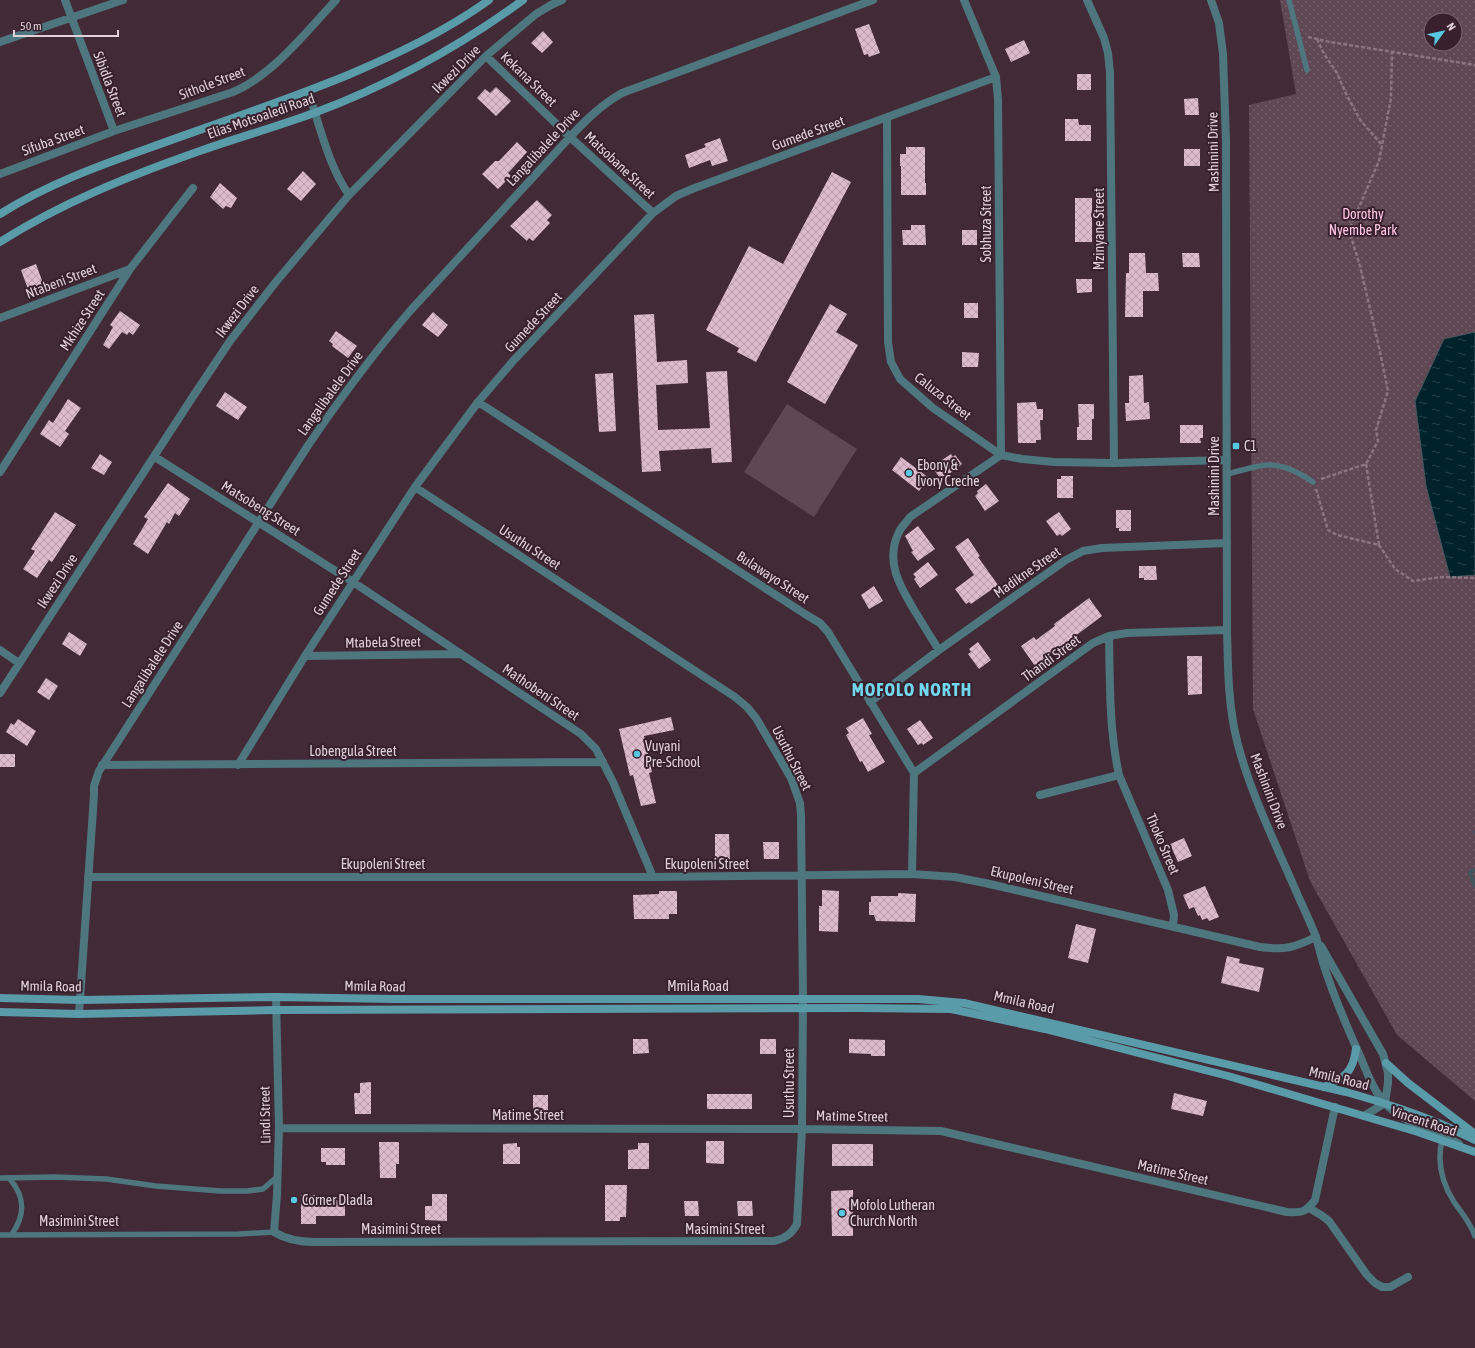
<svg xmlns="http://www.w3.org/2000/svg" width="1475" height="1348" viewBox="0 0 1475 1348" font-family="'Asap Condensed',sans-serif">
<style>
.grass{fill:#5f4754}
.park{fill:url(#park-dots);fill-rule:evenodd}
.water{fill:url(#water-ripples);stroke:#43565e}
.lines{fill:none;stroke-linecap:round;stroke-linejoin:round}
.stream{stroke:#43565e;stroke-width:4}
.building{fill:url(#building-cross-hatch)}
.path{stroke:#8a7580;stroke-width:2.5;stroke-dasharray:4 2;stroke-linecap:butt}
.service{stroke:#4e767f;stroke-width:5.5}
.minor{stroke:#4e767f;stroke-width:8}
.tertiary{stroke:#4e767f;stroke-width:8}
.secondary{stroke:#599ba9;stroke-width:8}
.poi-dot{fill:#56c9e1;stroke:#38202d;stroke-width:1.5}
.labels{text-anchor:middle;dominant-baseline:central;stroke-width:4;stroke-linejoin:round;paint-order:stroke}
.street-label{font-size:14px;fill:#e0d0d8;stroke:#38202d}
.park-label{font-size:14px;fill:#ffc7e5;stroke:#38202d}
.poi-label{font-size:14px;fill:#e0d0d8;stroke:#38202d;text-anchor:start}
.district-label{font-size:18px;font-weight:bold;letter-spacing:1px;fill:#70d7ed;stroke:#38202d}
</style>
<defs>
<pattern id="park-dots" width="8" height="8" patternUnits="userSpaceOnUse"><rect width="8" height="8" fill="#5f4754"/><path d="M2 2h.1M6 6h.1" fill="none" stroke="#76606c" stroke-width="1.8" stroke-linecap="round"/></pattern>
<pattern id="water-ripples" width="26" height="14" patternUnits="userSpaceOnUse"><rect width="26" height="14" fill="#00222a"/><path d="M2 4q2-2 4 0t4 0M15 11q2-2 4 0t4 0" fill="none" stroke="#254148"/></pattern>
<pattern id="building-cross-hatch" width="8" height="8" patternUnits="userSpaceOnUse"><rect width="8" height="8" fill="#dcbccc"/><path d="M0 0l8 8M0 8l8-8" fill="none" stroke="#b69ca9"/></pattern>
</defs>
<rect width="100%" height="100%" fill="#422a37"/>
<path class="grass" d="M787 404 857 449 814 517 744 472Z"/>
<path class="park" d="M1280 0H1475V1101L1397 1035 1310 881 1253 709 1249 105 1296 94ZM1431 20H1455V44H1431Z"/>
<path class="water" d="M1475 332V575L1450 577 1426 486 1415 401 1444 339Z"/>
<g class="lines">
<path class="stream" d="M1475 832V833
M1475 870 1470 872 1475 886"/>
</g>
<path class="building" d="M869 24 880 53 869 57 868 54 864 55 855 29Z
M543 31 553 42 542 53 531 43Z
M1024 40 1030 53 1011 62 1005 49Z
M1077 74H1091V90H1077Z
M496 87 511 101 496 116 477 98 485 89 490 93Z
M1198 98 1199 115H1185L1184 99Z
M1065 119H1078L1079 125H1091V141H1065Z
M720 138 728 161 712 166 710 160 689 168 685 155 706 147 704 144Z
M517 142 527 152 511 170 508 173 511 176 498 189 482 174 495 161H499Z
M906 147H925V183H926V195H901V166H900V154H906Z
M1184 149H1200V166H1184Z
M303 171 316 184 301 201 287 189Z
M832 172 851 182 756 362 737 352 739 348 706 330 749 246 783 264Z
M220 183 237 198 231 208 226 206 223 209 210 197Z
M1075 198H1092V242H1075Z
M537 200 552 215 547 220 550 223 533 241 529 238 527 241 510 226Z
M911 225H925L926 245H903L902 230H911Z
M962 230H977V245H962Z
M1129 253H1145L1146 273H1158L1159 291H1143V317H1125L1126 273H1129Z
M1182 253H1199L1200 267H1183Z
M36 264 44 286 29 292 21 270Z
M1076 279H1092V292L1077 293Z
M964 303H978V318H964Z
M830 304 847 314 836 332 858 345 825 404 787 382Z
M120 311 140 325 133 335 129 332 127 335 122 332 109 349 103 345 113 327 110 325Z
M433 312 448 325 438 337 422 325Z
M654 314 657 362 687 360 688 383 656 385 658 430 710 428 706 372 727 371 732 462 712 463 711 448 659 451 661 471 642 472 634 315Z
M336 331 357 346 348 358 332 346 333 344 329 341Z
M962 352 979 353 978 367H962Z
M613 373 616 431 599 432 595 374Z
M1143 375 1144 403 1149 402 1150 419 1126 421 1125 403H1129V376Z
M225 392 247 407 238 420 216 406Z
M68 399 81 408 65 431 69 434 60 447 40 434 49 420 53 423Z
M1036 402 1037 409H1043V420H1040L1041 440H1036V443H1018L1017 403Z
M1078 404H1094V419H1092V440H1077V427H1079Z
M1180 425H1203V438H1200L1201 443H1180Z
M100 454 112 462 104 475 91 468Z
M951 454 953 457 955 455 962 464 945 477 944 476 940 478 932 467Z
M901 457 929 478 919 491 892 470Z
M1061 476H1073V498H1057V479H1061Z
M168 483 190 499 179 516 175 513 169 524 167 522 148 554 133 544 148 519 144 517Z
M986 484 999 501 985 511 975 496 978 493 977 491Z
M1116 510H1131V531H1119V528H1116Z
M55 512 76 525 52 562 49 560 37 578 23 569 35 551 31 549Z
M1059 512 1071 529 1062 536 1060 534 1057 536 1046 521Z
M918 526 935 549 918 561 911 552 913 551 905 536Z
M968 538 980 556 978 557 998 585 971 604 969 602 966 604 955 589 974 575 955 547Z
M928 562 938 575 920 588 914 579 916 577 913 574Z
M1139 566H1156L1157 580H1144V578H1139Z
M874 586 883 601 869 609 861 595Z
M1089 598 1102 616 1035 666 1021 646 1034 637 1036 640 1055 626 1054 624Z
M69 632 87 644 80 656 62 644Z
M978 642 991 660 979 669 968 654 971 652 969 649Z
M1187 656H1202V694L1188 695Z
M46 678 58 686 49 700 37 692Z
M671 717 674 730 644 736 652 772 649 773 656 803 641 806 633 775 630 776 619 729Z
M863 718 872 734 869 735 885 762 868 772 862 761 860 762 846 735 849 733 846 728Z
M18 719 36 731 27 746 6 732 11 723 14 725Z
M920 720 933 738 923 745 922 743 918 745 907 729Z
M0 754H15V767H0Z
M715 834H729L730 860H715Z
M1184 838 1192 856 1178 862 1170 844Z
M763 842H779V859H764Z
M1205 886 1219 917 1209 921 1207 918 1202 920 1200 915 1198 916 1194 907 1189 909 1183 895Z
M822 890 839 891 838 932 819 931V906H822Z
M659 891H677V914H669V919H634L633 895 659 894Z
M898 893 916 894 915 922 876 921 874 915H869V902H871V896H898Z
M1076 924 1096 929 1088 963 1068 958Z
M1227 956 1240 959 1239 963 1264 968 1259 992 1221 983Z
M633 1039H648L649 1053 633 1054Z
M760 1039H776V1054H760Z
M849 1039 885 1040V1056H871V1054L849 1053Z
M371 1082V1114H355L354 1093H360V1083Z
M1174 1093 1207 1101 1203 1116 1171 1109Z
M707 1094H752V1109H707Z
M533 1095H548V1112H533Z
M706 1141H724V1164L706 1163Z
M379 1142H399V1164H396V1178H380Z
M517 1143V1147H520V1164H503V1144Z
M638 1143H649V1169H628V1150L638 1149Z
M832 1144H873V1166H832Z
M321 1148H345V1165H326V1162H321Z
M605 1185H627L626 1217H620V1221H605Z
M853 1190V1236H832L831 1191Z
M432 1194H447V1221L425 1220V1206H432Z
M301 1195H315V1200H345V1216H316V1224H301Z
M684 1201H698L699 1216H685Z
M737 1201H752L753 1216H738Z"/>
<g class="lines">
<path class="path" d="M1308 37 1330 42 1475 65
M1317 39 1324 54 1337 73 1347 96 1361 121 1382 145
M1366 464 1379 545
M1321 479 1366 464 1378 441 1376 430 1388 391 1379 347 1360 266 1349 230 1379 161 1391 98 1392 52
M1316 489 1328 530 1337 535 1379 545 1395 569 1413 581 1442 577 1475 578"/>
<path class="service" d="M1289 0 1307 70
M1227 474C1240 471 1254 466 1267 465 1283 464 1300 473 1313 482
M1442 1140C1437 1161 1442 1183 1454 1202 1463 1215 1469 1220 1475 1236
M0 1178 55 1177 106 1179 156 1186 220 1191H247L263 1189 278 1176
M9 1178C25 1196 26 1214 12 1234
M0 1235 239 1234 274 1232"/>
<path class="minor" d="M65 0 114 131
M1087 0 1104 38 1108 53 1110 73 1114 463
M0 42 123 0
M486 56 570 137 653 213
M308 91C320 126 328 165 349 195
M887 118 888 342 891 362 900 379 933 408 1001 455 1022 459 1054 462 1114 463 1227 460
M0 174 114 131 233 92C273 75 306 32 336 0
M0 318 130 269
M478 402 805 614 820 623 828 632 914 773 912 874
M155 457 353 582 581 734 596 749 613 782 653 877
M0 472 130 269 193 188
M1109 636C1110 683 1109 729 1119 775L1168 890 1174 915 1173 926
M0 650 19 663
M939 650C931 638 924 626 916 613 901 588 884 562 899 532 901 527 907 522 910 517L1001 455 998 100 996 77 964 0
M305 656 461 654
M0 693 192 398 230 341 275 283 349 195 486 56 536 14 551 5 562 0
M870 702 939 650 1066 560 1083 551 1102 548 1227 543
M102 765 603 762
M238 765 305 656 415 487 478 402 514 360 653 213 676 196 692 189 996 77
M914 773 1093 643 1109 636 1127 633 1227 630
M1040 795 1119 775
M88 877H653L912 874 955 877 985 883 1260 947C1286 950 1293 948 1316 937
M276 997 279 1128 277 1195 274 1232C287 1240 300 1242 315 1242L774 1241C784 1239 792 1234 797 1224L802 1129 803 998 801 815 800 803 791 778 756 718 747 707 735 697 415 487
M79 1014 94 795V786L99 771 307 447C339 400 373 354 410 311L570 137C586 120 601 105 622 93L873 0
M279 1128 802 1129 941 1131 1287 1212C1302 1213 1306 1212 1315 1200L1335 1107
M1309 1208 1321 1215 1329 1221 1367 1275 1375 1283 1382 1287H1390L1408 1277"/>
<path class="tertiary" d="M1211 0 1219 23 1223 54 1226 141 1227 630C1228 668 1228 705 1237 741 1250 793 1278 849 1299 898 1305 911 1311 924 1316 937 1319 947 1321 957 1324 966 1334 997 1347 1027 1360 1056 1366 1070 1371 1085 1380 1097 1400 1125 1431 1127 1459 1144
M1321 946 1383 1054 1388 1073V1083L1385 1103 1364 1116"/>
<path class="secondary" d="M0 214C46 185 98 166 149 148 215 124 282 102 348 75 397 54 446 31 489 0
M0 242C61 203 129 176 197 152 236 138 276 127 314 113 389 85 459 47 523 0
M0 998 80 1000 276 997 394 999H918L964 1003 1346 1092C1378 1101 1410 1111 1441 1124 1453 1129 1464 1135 1475 1140
M0 1012 79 1014 276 1010 860 1008 951 1009 1045 1029 1228 1076 1418 1132 1475 1152
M1386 1063 1408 1083 1475 1134
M1324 1087C1345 1078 1353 1072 1356 1049"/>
</g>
<g class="poi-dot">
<rect x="1232" y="442" width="8" height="8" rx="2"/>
<circle cx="909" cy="473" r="4"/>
<circle cx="637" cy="754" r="4"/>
<circle cx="294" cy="1200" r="4"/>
<circle cx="842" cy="1213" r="4"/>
</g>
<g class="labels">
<g class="street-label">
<text transform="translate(456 69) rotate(-45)">Ikwezi Drive</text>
<text transform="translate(529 79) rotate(44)">Kekana Street</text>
<text transform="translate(212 83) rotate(-21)">Sithole Street</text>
<text transform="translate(110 84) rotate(69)">Sibidla Street</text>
<text transform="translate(261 116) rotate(-19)">Elias Motsoaledi Road</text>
<text transform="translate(808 133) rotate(-20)">Gumede Street</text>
<text transform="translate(53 140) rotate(-20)">Sifuba Street</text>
<text transform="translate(543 147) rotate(-47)">Langalibalele Drive</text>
<text transform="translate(1213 152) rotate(-91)">Mashinini Drive</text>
<text transform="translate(620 165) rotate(43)">Matsobane Street</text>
<text transform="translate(986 224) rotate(-90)">Sobhuza Street</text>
<text transform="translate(1099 229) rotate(-90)">Mzinyane Street</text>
<text transform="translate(61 281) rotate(-21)">Ntabeni Street</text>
<text transform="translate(237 311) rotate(-53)">Ikwezi Drive</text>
<text transform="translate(82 320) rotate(-57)">Mkhize Street</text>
<text transform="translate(533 322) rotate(-47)">Gumede Street</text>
<text transform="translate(330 393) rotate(-54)">Langalibalele Drive</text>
<text transform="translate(943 396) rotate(38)">Caluza Street</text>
<text transform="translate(1214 476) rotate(-90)">Mashinini Drive</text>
<text transform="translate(261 508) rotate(32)">Matsobeng Street</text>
<text transform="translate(530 547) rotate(33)">Usuthu Street</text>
<text transform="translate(1027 572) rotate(-35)">Madikne Street</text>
<text transform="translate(773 577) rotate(33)">Bulawayo Street</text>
<text transform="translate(57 581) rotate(-57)">Ikwezi Drive</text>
<text transform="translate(337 582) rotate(-57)">Gumede Street</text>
<text transform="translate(383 642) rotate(-1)">Mtabela Street</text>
<text transform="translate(1051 658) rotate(-36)">Thandi Street</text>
<text transform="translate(152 664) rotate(-57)">Langalibalele Drive</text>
<text transform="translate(541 692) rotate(34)">Mathobeni Street</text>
<text x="353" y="751">Lobengula Street</text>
<text transform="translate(792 758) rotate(63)">Usuthu Street</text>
<text transform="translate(1269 791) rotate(69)">Mashinini Drive</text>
<text transform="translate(1163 844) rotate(67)">Thoko Street</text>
<text x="383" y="864">Ekupoleni Street</text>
<text x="707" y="864">Ekupoleni Street</text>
<text transform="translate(1032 880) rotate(13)">Ekupoleni Street</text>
<text transform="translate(51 986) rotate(1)">Mmila Road</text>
<text transform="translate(375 986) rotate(1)">Mmila Road</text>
<text x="698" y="986">Mmila Road</text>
<text transform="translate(1024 1002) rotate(13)">Mmila Road</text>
<text transform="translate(1339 1078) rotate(14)">Mmila Road</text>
<text transform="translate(789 1083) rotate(-90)">Usuthu Street</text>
<text transform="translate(265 1115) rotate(-91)">Lindi Street</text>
<text x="528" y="1115">Matime Street</text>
<text transform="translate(852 1116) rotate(1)">Matime Street</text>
<text transform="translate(1424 1121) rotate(18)">Vincent Road</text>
<text transform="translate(1173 1172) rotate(13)">Matime Street</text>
<text x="79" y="1221">Masimini Street</text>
<text x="401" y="1229">Masimini Street</text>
<text x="725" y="1229">Masimini Street</text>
</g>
<g class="park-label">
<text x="1363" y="214">Dorothy<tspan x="1363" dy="16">Nyembe Park</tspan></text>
</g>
<g class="poi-label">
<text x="1244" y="446">C1</text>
<text x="917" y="465">Ebony &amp;<tspan x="917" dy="16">Ivory Creche</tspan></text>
<text x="645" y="746">Vuyani<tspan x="645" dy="16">Pre-School</tspan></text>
<text x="302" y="1200">Corner Dladla</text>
<text x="850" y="1205">Mofolo Lutheran<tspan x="850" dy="16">Church North</tspan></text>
</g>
<g class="district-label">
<text x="912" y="689">MOFOLO NORTH</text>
</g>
</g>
<g transform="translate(1443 32) rotate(57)"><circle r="19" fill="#38202d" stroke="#7b6671"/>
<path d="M0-3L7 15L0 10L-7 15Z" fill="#56c9e1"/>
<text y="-6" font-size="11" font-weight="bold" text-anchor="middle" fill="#e0d0d8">N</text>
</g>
<path d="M14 30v6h104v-6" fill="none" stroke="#e0d0d8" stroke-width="2"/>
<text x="20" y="30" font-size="12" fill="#e0d0d8" stroke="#38202d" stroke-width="3" paint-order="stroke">50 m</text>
</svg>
